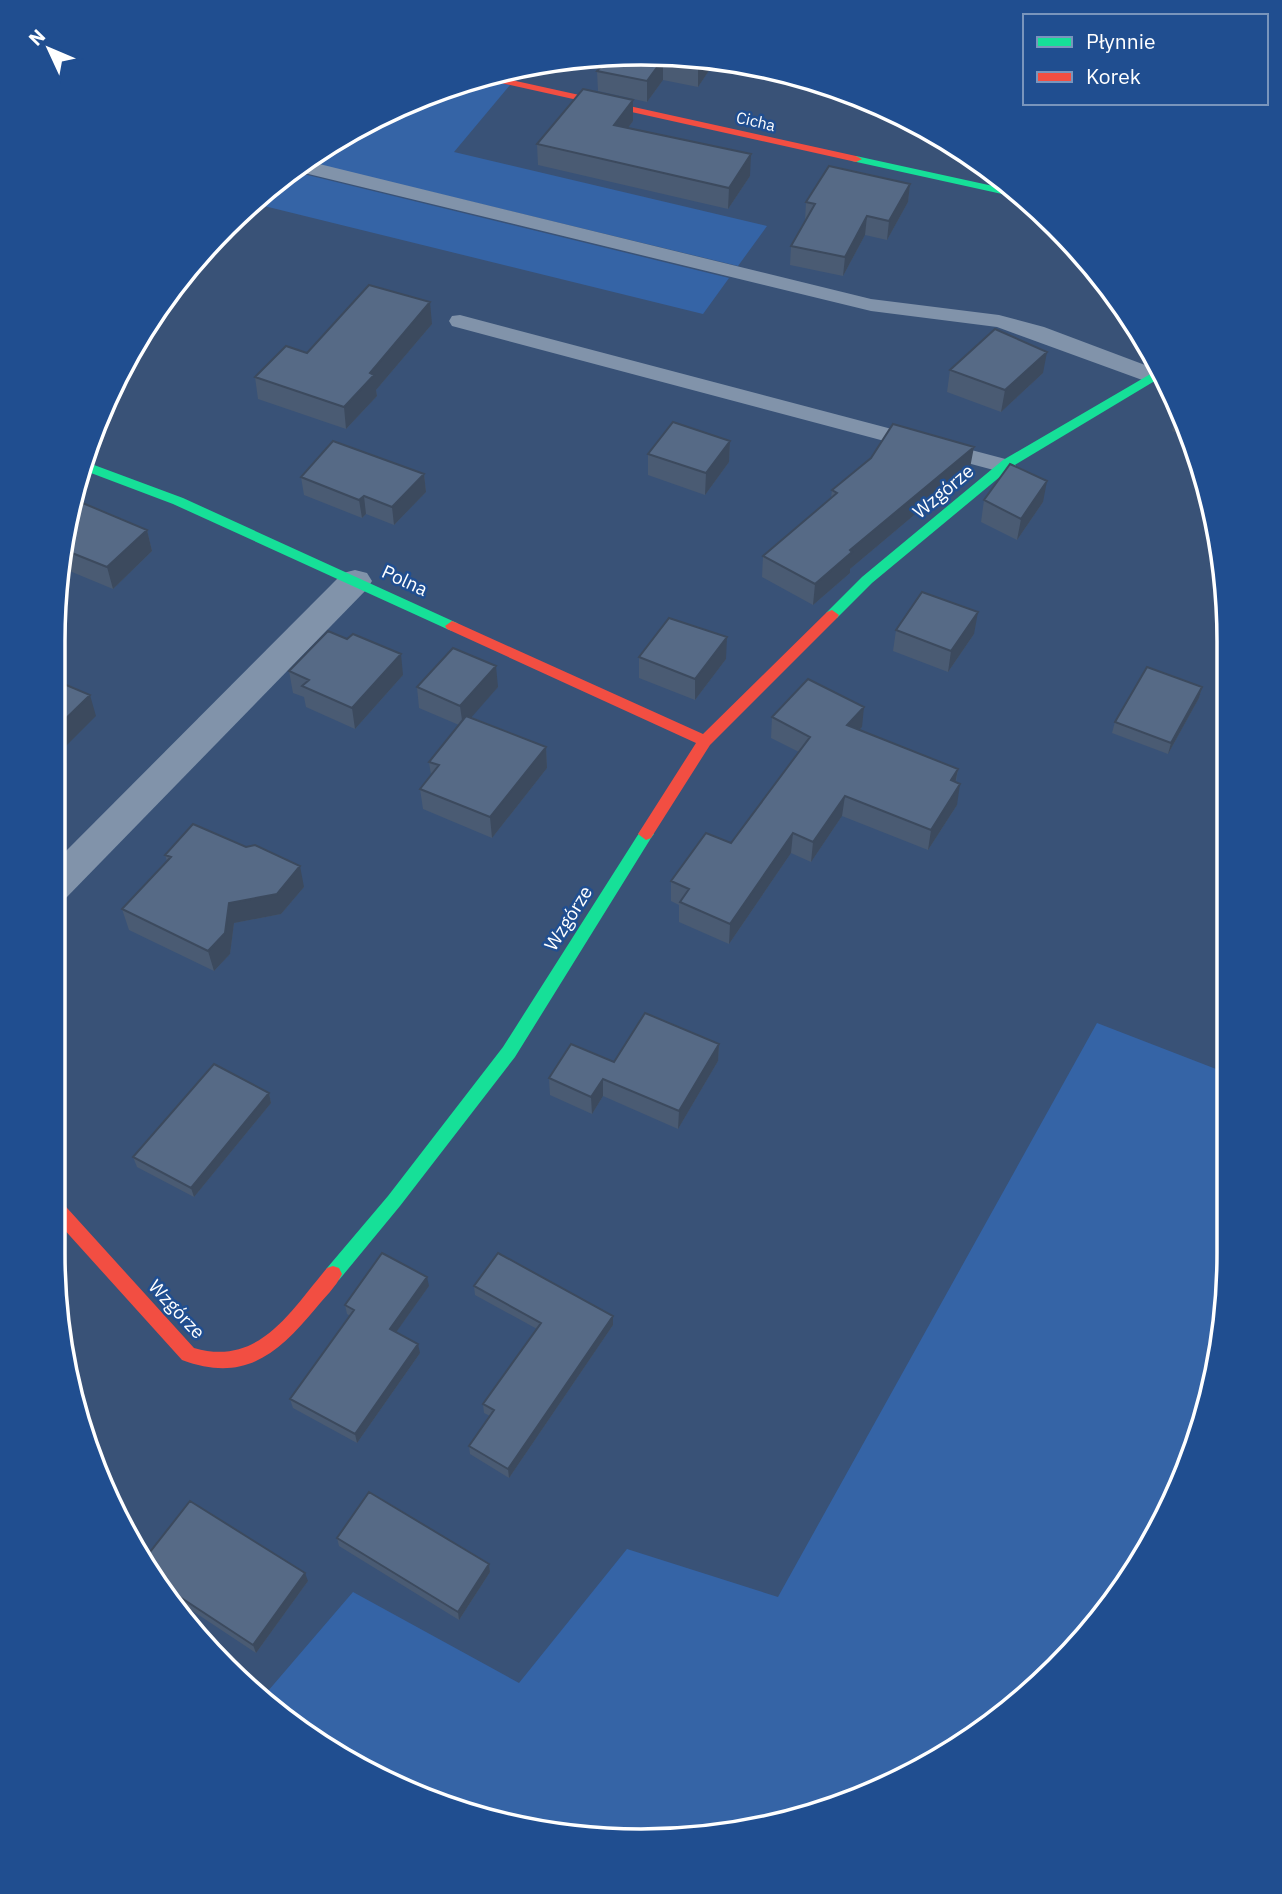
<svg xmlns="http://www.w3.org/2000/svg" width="1282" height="1894" viewBox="0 0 1282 1894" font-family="'IBM Plex Sans',sans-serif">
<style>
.green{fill:#3564a6}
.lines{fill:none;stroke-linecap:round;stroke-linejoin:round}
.lane{fill:#8193aa;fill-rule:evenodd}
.street{fill:#8193aa;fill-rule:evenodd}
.fast{fill:#16e098;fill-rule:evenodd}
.jam{fill:#f24e42;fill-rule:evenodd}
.wall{fill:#4a5b73}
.shaded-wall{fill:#3c4a5e}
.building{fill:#566a86;stroke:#3c4a5e;stroke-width:2}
.labels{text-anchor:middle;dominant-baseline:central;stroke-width:5;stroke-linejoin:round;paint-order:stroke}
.far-street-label{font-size:16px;fill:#fff;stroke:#204e90}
.street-label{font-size:19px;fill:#fff;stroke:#204e90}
.rim{fill:none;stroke:#fff;stroke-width:3.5}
</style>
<rect width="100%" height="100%" fill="#395277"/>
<path class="green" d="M478 78 510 85 454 152 767 226 738 266 303 161 314 152 415 97Z
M291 171 729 278 703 314 252 203Z
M1097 1023 1229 1074 1230 1253 1218 1367 1169 1514 1057 1669 935 1763 756 1830 602 1840 416 1797 282 1720 262 1698 353 1592 519 1683 627 1549 778 1597Z"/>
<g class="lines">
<path class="lane" d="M303 160 871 299 999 315 1044 327 1161 371 1164 376 1161 381H1145L997 327 871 311 292 170Z
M460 315 1013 461 1016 466 1013 471 1005 473 452 326 449 321 452 316Z"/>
<path class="street" d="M355 570 367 573 372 581 367 589 65 899 52 903V865L343 573Z"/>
<path class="fast" d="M856 156 1016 191 1025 199 852 161 850 159Z
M1159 369 1163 376 1013 466 872 583 837 618H827L825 615 827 612 862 577 1003 460Z
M86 462 183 498 457 623 459 626 452 631 447 629 173 504 83 470Z
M646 828 654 834 651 838 515 1057 400 1206 339 1280 333 1282 327 1280 324 1274 327 1268 388 1196 503 1047 641 830Z"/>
<path class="jam" d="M489 75 856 156 862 159 856 162 479 78Z
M832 610 839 615 837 618 710 745 651 838 646 840 638 834 696 743 447 629 445 626 452 621 457 623 703 734 827 612Z
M52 1196 58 1198 194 1348C259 1367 290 1312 327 1268L333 1266 339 1268 342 1274C336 1287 324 1298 316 1308 277 1355 244 1383 182 1360L52 1216Z"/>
</g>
<path class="wall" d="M641 52 716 60 698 87 663 80 647 102 598 91 597 71Z
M633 100V121L628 128 750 176 728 209 538 165 537 144Z
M910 184 908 202 887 240 865 235 843 276 790 265 791 246 805 221 806 202Z
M1112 291 1118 299 1111 297Z
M432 324 376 390 377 396 346 429 258 399 255 377 307 353Z
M950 370 1043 373 1001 412 947 392Z
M1180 406 1185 415 1191 438 1172 431 1177 410Z
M730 441 729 462 705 495 648 475V454Z
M970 468 850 569V573L813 605 762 577 763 556 831 498 832 490Z
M424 474 426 492 394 525 366 514 362 518 304 495 301 477Z
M984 500 1043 502 1017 540 981 522Z
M64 527 147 530 152 551 113 589 60 567Z
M896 630 974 634 948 672 893 651Z
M639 657 726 659 695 700 639 678Z
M289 671 403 675 355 729 306 707 304 697 293 693Z
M417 687H498L471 717 546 747 547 768 492 838 423 809 420 789 431 775 429 762 459 725 419 708Z
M1202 687 1199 698 1168 754 1112 733 1115 722Z
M772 717 862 727 859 730 958 769 956 782 957 805 928 850 842 816 811 862 791 853 729 944 679 922V905L671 901V881L731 843 799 752 771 738Z
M165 855 304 887 281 914 234 923 230 954 214 971 129 930 122 909 167 861Z
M719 1044 718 1061 678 1129 603 1096 592 1114 550 1095 549 1078Z
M269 1093 271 1103 194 1197 137 1167 133 1157Z
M429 1286 396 1332 420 1353 357 1443 293 1408 290 1399 350 1316 347 1314 345 1305Z
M474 1286 613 1325 509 1478 470 1454 469 1446 490 1416 484 1413 483 1404 537 1329 475 1295Z
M337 1538 489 1564 490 1572 459 1620 339 1546Z
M143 1561 308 1581 256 1653 161 1590 152 1580Z"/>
<path class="shaded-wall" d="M663 59V80L647 102V81Z
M703 59 716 60 698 87V66Z
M633 100V121L615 146 614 125Z
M751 154 750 176 728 209 729 188Z
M910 184 908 202 887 240 889 221Z
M867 216 865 235 843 276 845 257Z
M430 302 432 324 376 390 377 396 346 429 344 407 370 373Z
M1047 352 1043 373 1001 412 1005 390Z
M730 441 729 462 705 495 706 473Z
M974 447 970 468 850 569V573L813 605 815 584 850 550Z
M424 474 426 492 394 525 392 507Z
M1047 481 1043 502 1017 540 1021 519Z
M364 496 366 514 362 518 359 500Z
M147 530 152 551 113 589 107 567Z
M978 612 974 634 948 672 951 651Z
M727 637 726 659 695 700V679Z
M401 654 403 675 355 729 352 708Z
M496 666 498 687 463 727 460 706Z
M1202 687 1199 698 1168 754 1171 743Z
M90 695 96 716 52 760V732Z
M864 707 862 727 845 745 847 725Z
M546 747 547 768 492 838 490 817Z
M958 769 954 789 951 780Z
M960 784 957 805 928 850 931 830Z
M845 796 842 816 811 862 813 842Z
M793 833 791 853 729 944 730 924Z
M300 866 304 887 281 914 234 923 230 954 214 971 208 951 229 903Z
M719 1044 718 1061 678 1129 679 1111Z
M603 1079V1096L592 1114 591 1097Z
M269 1093 271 1103 194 1197 191 1188Z
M427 1277 429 1286 392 1338 390 1329Z
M613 1316V1325L509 1478 508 1469Z
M418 1344 420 1353 357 1443 355 1434Z
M95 1459 103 1476 101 1477 93 1461Z
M489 1564 490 1572 459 1620 458 1612Z
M305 1573 308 1581 256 1653 253 1645Z"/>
<path class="building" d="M641 52 703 59 698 66 663 59 647 81 597 71 610 56Z
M583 89 633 100 614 125 751 154 729 188 537 144Z
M829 166 910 184 889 221 867 216 845 257 791 246 815 204 806 202Z
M369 285 430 302 370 373 374 375 344 407 255 377 286 346 307 353Z
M995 329 1047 352 1005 390 950 370Z
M673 422 730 441 706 473 648 454Z
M893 424 974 447 850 550 852 552 815 584 763 556 837 493 832 490 871 458Z
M333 441 424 474 392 507 364 496 359 500 301 477Z
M1010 464 1047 481 1021 519 984 500Z
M73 499 147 530 107 567 62 549 64 527Z
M922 592 978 612 951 651 896 630Z
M669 618 727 637 695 679 639 657Z
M328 631 347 639 353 634 401 654 352 708 302 686 309 680 289 671Z
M453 648 496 666 460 706 417 687Z
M1147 667 1202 687 1171 743 1115 722Z
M52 679 90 695 52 732Z
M808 679 864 707 847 725 958 769 951 780 960 784 931 830 845 796 813 842 793 833 730 924 680 902 689 889 671 881 706 833 731 843 810 737 772 717Z
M466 716 546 747 490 817 420 789 439 765 429 762Z
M193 824 246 847 255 845 300 866 277 894 229 903 225 933 208 951 122 909 171 857 165 855Z
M645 1013 719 1044 679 1111 603 1079 591 1097 549 1078 571 1044 614 1062Z
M214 1064 269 1093 191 1188 133 1157Z
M382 1253 427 1277 390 1329 418 1344 355 1434 290 1399 354 1310 345 1305Z
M498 1253 613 1316 508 1469 469 1446 494 1410 483 1404 541 1323 474 1286Z
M369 1492 489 1564 458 1612 337 1538Z
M190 1501 305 1573 253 1645 151 1578 143 1561Z"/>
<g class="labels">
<g class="far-street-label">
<text transform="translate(756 121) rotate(13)">Cicha</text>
</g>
<g class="street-label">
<text transform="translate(943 491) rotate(-40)">Wzgórze</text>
<text transform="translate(405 580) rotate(25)">Polna</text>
<text transform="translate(568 918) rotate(-58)">Wzgórze</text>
<text transform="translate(177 1309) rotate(47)">Wzgórze</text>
</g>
</g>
<path d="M0 0H1282V1894H0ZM641 65H641A576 576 0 0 1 1217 641V1253A576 576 0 0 1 641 1829H641A576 576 0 0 1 65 1253V641A576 576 0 0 1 641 65Z" fill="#204e90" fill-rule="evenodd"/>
<path class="rim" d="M641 65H641A576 576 0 0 1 1217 641V1253A576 576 0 0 1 641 1829H641A576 576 0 0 1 65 1253V641A576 576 0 0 1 641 65Z"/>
<rect x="1023" y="14" width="245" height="91" fill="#204e90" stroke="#7995bc" stroke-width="2"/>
<rect x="1037" y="37" width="35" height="10" fill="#16e098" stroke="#7995bc" stroke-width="2"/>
<text x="1086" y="49" font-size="21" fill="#ffffff">Płynnie</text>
<rect x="1037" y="72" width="35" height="10" fill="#f24e42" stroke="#7995bc" stroke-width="2"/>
<text x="1086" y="84" font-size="21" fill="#ffffff">Korek</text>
<g transform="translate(49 49) rotate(314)" stroke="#204e90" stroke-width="5" paint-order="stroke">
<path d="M0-5L12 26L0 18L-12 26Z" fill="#ffffff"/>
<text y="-10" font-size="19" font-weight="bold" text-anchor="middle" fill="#ffffff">N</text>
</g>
</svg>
